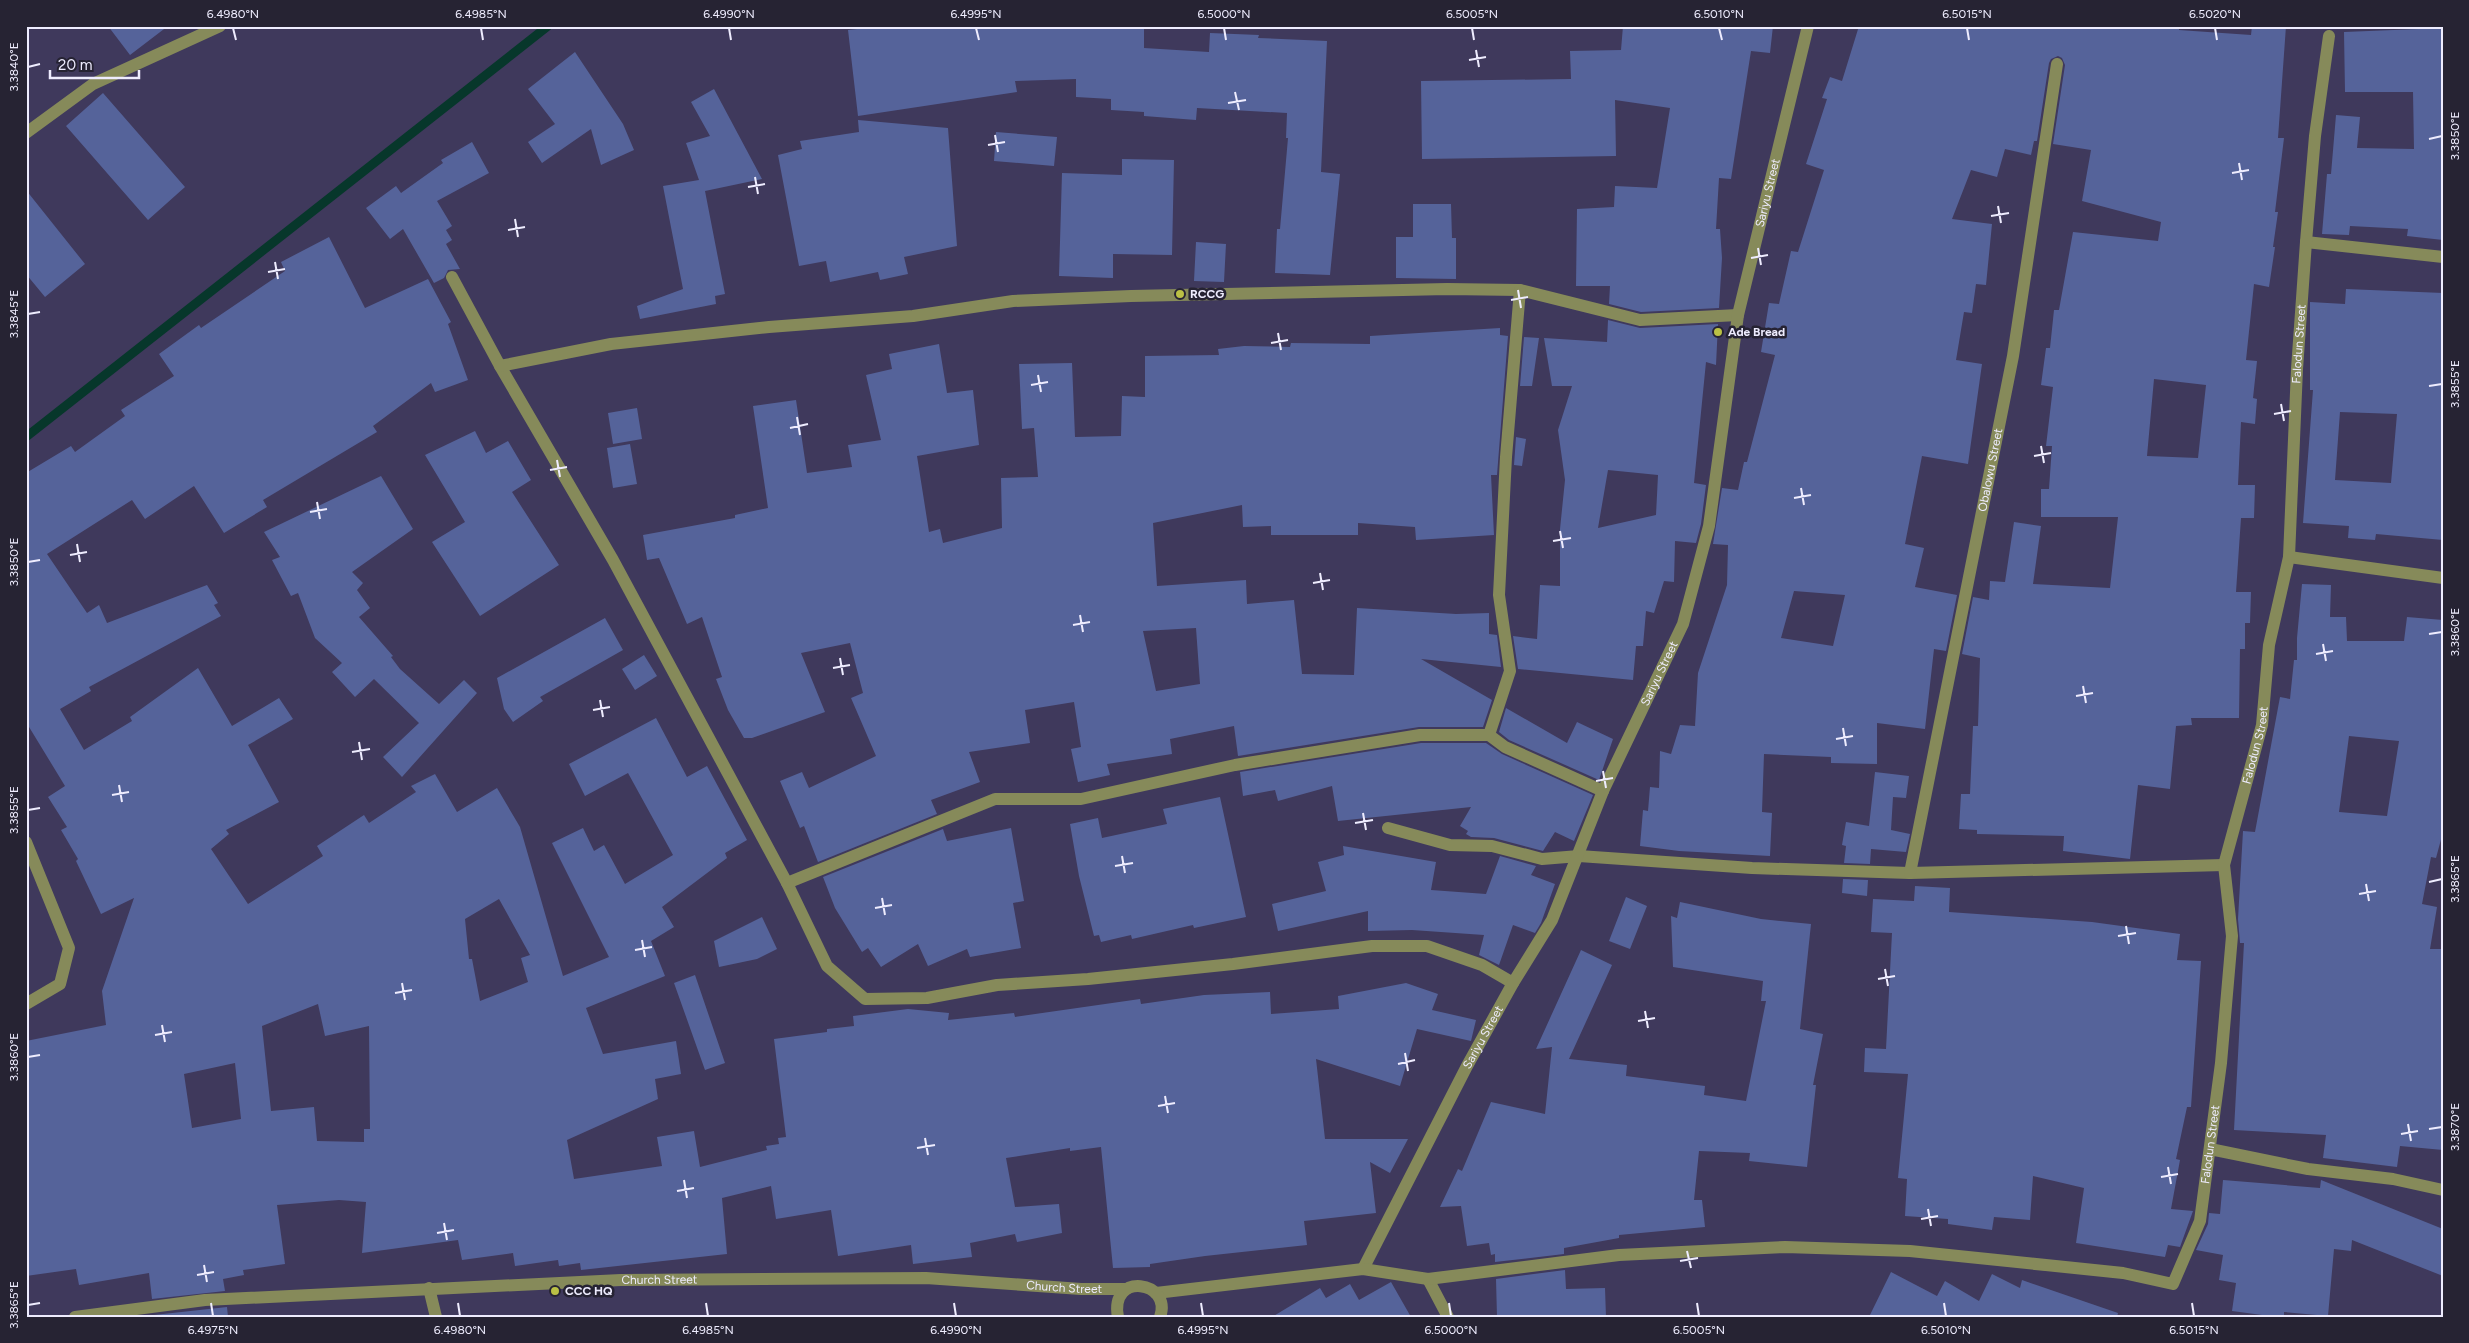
<svg xmlns="http://www.w3.org/2000/svg" width="2469" height="1343" viewBox="0 0 2469 1343" font-family="Figtree,sans-serif">
<style>
.lines{fill:none;stroke-linecap:round;stroke-linejoin:round}
.stream{stroke:#07372b;stroke-width:9}
.building{fill:#55639a;fill-rule:evenodd}
.minor{stroke:#868a5a;stroke-width:12}
.ticks{fill:none;stroke:#eeecfe;stroke-width:2}
.poi-dot{fill:#bac045;stroke:#262333;stroke-width:2}
.labels{text-anchor:middle;dominant-baseline:central;stroke-width:5;stroke-linejoin:round;paint-order:stroke}
.street-label{font-size:12px;fill:#eeecfe;stroke:#262333}
.poi-label{font-size:12px;font-weight:bold;fill:#eeecfe;stroke:#262333;text-anchor:start}
.neatline{fill:none;stroke:#eeecfe;stroke-width:2}
.ticks-label{font-size:12px;text-anchor:middle;fill:#eeecfe}
</style>
<rect width="100%" height="100%" fill="#3f395c"/>
<g class="lines">
<path class="stream" d="M26 437 548 26"/>
</g>
<path class="building" d="M108 26H168L130 55Z
M884 26H1144V48L1209 52 1210 33 1259 35 1258 38 1327 41 1321 172 1340 174 1330 275 1275 273 1277 229H1280L1288 138H1286L1287 113 1197 108 1196 120 1144 116V112L1111 110V99L1076 97V79L1015 81 1017 92 858 116 848 30Z
M1623 26H1773L1770 53 1751 51 1731 179 1719 178 1716 229H1720L1722 258 1719 308 1641 312 1609 304 1610 286H1576L1577 209 1614 207 1615 186 1657 188 1670 108 1615 100 1616 156 1422 159 1421 81 1571 79 1570 51 1621 50Z
M1859 26H2179V30L2251 35 2252 26H2286L2278 138H2284L2275 212H2278L2273 247H2275L2269 287 2254 284 2246 360 2257 361 2253 398 2257 399 2255 424 2241 422 2238 485H2255L2254 518H2241L2236 592H2251L2250 623H2245V649H2240L2239 718H2191L2192 725 2176 726 2170 789 2138 785 2130 859 2063 851 2064 836 1977 834V830L1959 829 1961 794H1970L1973 726H1978L1980 658 1962 654 1973 597 1989 600 1990 581 2005 582 2014 522 2041 526 2033 584 2110 588 2118 517H2041V489H2049L2052 446H2046L2053 387 2041 385 2046 348H2050L2054 310H2059L2073 232 2158 241 2161 222 2082 201 2091 150 2053 144 2065 65 2062 58 2058 56 2051 59 2049 63 2037 141H2034L2031 155 2005 149 1997 177 1971 170 1952 219 1992 224 1986 285 1976 284 1972 313 1964 312 1956 360 1982 364 1968 464 1922 456 1905 544 1924 548 1915 587 1957 595 1946 651 1934 649 1925 729 1877 723V764L1831 763V757L1764 754 1762 812 1772 813 1770 856 1679 851 1640 846 1643 810 1648 811 1650 787 1659 788 1660 751 1671 754 1680 725 1695 726 1698 673 1727 585 1728 545 1713 544 1722 488 1738 490 1744 462H1747L1775 355 1761 352 1769 303 1779 304 1791 251 1798 252 1824 170 1806 164 1827 99 1822 98 1830 77 1842 81ZM2154 379 2206 385 2198 458 2147 456ZM1794 591 1845 595 1833 646 1781 638Z
M2443 28V240L2407 236 2408 229 2350 226 2349 235 2322 234 2327 174H2331L2336 115 2360 117 2357 148 2414 149 2413 92H2345L2344 32Z
M575 52 623 124 634 150 601 165 591 129 542 163 528 142 555 124 528 89Z
M714 89 762 179 705 191 725 294 715 296 716 304 640 319 637 306 683 289 663 186 699 180 686 143 710 136 691 102Z
M103 93 185 187 148 220 66 126Z
M858 120 948 128 957 246 904 257 908 274 880 280 878 272 830 282 826 261 799 266 778 155 802 149 800 141 859 132Z
M996 132 1057 137 1054 166 994 161Z
M472 142 489 173 437 201 452 226 446 230 452 240 446 244 460 269 448 270 444 278 434 283 403 229 390 239 366 208 396 186 401 193 443 163 441 160Z
M1122 159 1174 160 1172 255 1113 254V278L1059 276 1062 173 1122 175Z
M26 190 85 264 45 297 26 274Z
M1413 204H1451L1452 238H1456V279L1396 278V237H1413Z
M329 237 365 308 428 279 451 322 448 324 468 380 435 392 431 383 373 426 377 432 263 500 267 507 224 533 194 486 145 519 132 500 47 554 87 613 99 605 107 623 207 585 218 603 214 605 221 616 89 687 91 691 60 709 84 750 132 721 130 717 198 668 232 726 279 698 293 719 248 745 279 802 226 830 229 834 211 849 248 904 323 856 317 846 364 815 369 823 416 792 411 786 435 774 457 812 497 788 520 827 563 976 609 957 552 843 583 828 594 851 604 845 625 884 673 855 628 773 585 796 569 764 656 718 687 777 707 766 747 840 725 853 727 858 662 907 674 927 651 941 665 976 586 1008 603 1054 676 1041 681 1074 655 1079 658 1099 567 1140 574 1179 662 1166 657 1137 694 1131 700 1167 767 1150 766 1146 779 1144 778 1138 786 1137 774 1039 827 1032V1029L854 1026 853 1016 908 1009 949 1013 948 1020 1014 1013 1015 1017 1140 999 1141 1004 1204 995 1270 992 1271 1014 1339 1009 1338 996 1406 983 1438 994 1432 1010 1476 1020 1471 1041 1417 1029 1400 1086 1316 1059 1325 1139H1408L1390 1173 1370 1162 1376 1213 1304 1221 1307 1245 1205 1256 1150 1264V1267L1113 1268 1101 1147 1070 1151V1148L1006 1158 1015 1207 1059 1204 1062 1233 1017 1242 1015 1234 970 1243 972 1257 913 1264 911 1245 838 1256 831 1210 776 1219 771 1186 722 1198 727 1254 581 1270 580 1263 559 1266 558 1260 515 1266 513 1253 462 1260 458 1240 362 1253 366 1202 339 1200 277 1205 285 1264 243 1270 244 1275 223 1279 225 1291 152 1299 149 1273 79 1285 76 1269 26 1276V1041L106 1025 102 991 134 898 101 914 76 861 78 859 61 830 67 827 48 797 65 786 26 722V473L71 446 75 452 125 416 121 410 174 376 159 354 199 325 201 328 285 271 281 262ZM499 899 530 955 521 958 528 982 480 1001 472 959H469L465 919ZM318 1004 325 1036 369 1026 370 1129H364V1142L317 1141 314 1107 271 1111 262 1026ZM235 1063 241 1119 192 1128 184 1074Z
M1196 242 1226 244 1224 282 1194 281Z
M2346 289 2443 293V540L2376 534 2375 540 2348 538 2349 526 2303 523 2313 390H2310V302L2345 304ZM2340 412 2397 414 2391 483 2335 480Z
M1608 320 1640 328 1718 324 1716 365 1706 362 1694 483 1706 485 1701 524 1696 543 1675 541 1674 582 1664 581 1654 613 1646 611 1643 646H1636L1633 680 1518 669 1513 636 1537 639 1540 585 1560 586V529L1565 480 1558 430 1572 386H1552L1544 338 1607 342ZM1608 470 1658 475 1656 515 1598 528Z
M1500 328V335L1508 336 1497 475H1491L1494 535 1416 540 1415 527 1358 523V535H1271V526L1243 527 1242 505 1153 523 1157 586 1246 580 1247 604 1294 600 1302 674 1354 675 1357 608 1456 614 1489 613V634L1497 635 1501 667 1421 659 1492 700 1483 727H1419L1238 756 1234 726 1170 739 1172 754 1107 764 1110 775 1078 782 1071 749 1081 747 1074 702 1025 710 1030 743 969 752 980 782 931 800 937 814 818 862 804 826 800 828 780 781 802 772 809 788 876 756 851 698 863 693 850 643 801 653 825 712 752 738H744L728 710 716 679 722 677 702 617 687 624 659 558 647 560 643 535 735 518V515L768 508 753 406 796 400 807 473 852 467 848 445 881 440 866 375 892 369 889 354 939 344 947 393 973 390 979 445 917 456 929 532 940 529 943 543 1002 528 1001 478 1038 477 1034 428 1022 429 1019 364 1072 363 1075 437 1121 436 1122 396 1145 397V356L1219 355 1218 349 1244 346 1290 347 1291 343 1370 344V336ZM1196 628 1200 684 1156 691 1143 631Z
M1524 337 1539 338 1532 386H1520Z
M637 408 642 439 613 444 608 413Z
M475 431 486 453 508 441 531 480 512 492 559 565 480 616 432 542 465 522 425 455Z
M1516 437 1526 439 1522 466 1514 465Z
M630 444 637 484 613 488 607 448Z
M381 476 413 529 352 572 363 583 357 590 370 608 359 617 393 656 391 657 400 669 439 704 464 680 477 693 402 777 383 757 419 723 374 679 355 697 332 672 342 663 315 638 298 593 291 596 272 560 280 557 264 532Z
M2302 584 2331 585 2330 617H2346L2347 641H2404L2407 617 2443 620V832L2436 858 2431 857 2422 904 2437 907 2430 949H2443V1150L2400 1146 2397 1167 2323 1158 2326 1135 2234 1130 2244 943H2240L2238 919 2243 831 2255 832 2280 697 2290 699 2294 660H2297V638ZM2349 736 2399 741 2387 816 2339 812Z
M605 618 623 650 540 697 543 701 513 722 504 709 497 678Z
M644 655 657 676 635 690 622 669Z
M1506 708 1567 743 1577 722 1613 739 1599 780 1509 740 1499 732Z
M1421 743H1486L1502 754 1593 795 1574 841 1555 832 1543 851 1494 838 1471 837 1466 834 1468 831 1460 826 1471 807 1338 821 1332 786 1278 801 1275 790 1243 796 1240 772Z
M1875 772 1909 776 1906 798 1893 797 1891 830 1910 834 1906 852 1871 849 1870 864 1844 863 1846 846 1842 845 1846 822 1869 826Z
M1220 797 1246 917 1194 928 1193 925 1132 939 1131 935 1101 942 1099 935 1094 936 1079 876 1070 824 1098 818 1102 838 1167 824 1163 809Z
M1011 828 1024 901 1013 903 1021 948 970 957 967 949 928 966 918 944 881 967 868 948 862 952 835 908 823 877 943 829 947 841Z
M1343 846 1436 862 1431 890 1486 894 1500 856 1536 866 1531 875 1555 884 1541 923 1535 933 1513 925 1499 965 1479 955 1484 935 1412 930 1368 931V911L1278 931 1272 904 1326 891 1318 862 1344 855Z
M1843 879 1868 880 1867 896 1842 893Z
M1915 886 1950 888 1949 912 2092 922 2180 934 2177 960 2201 961 2191 1107H2187L2176 1159 2180 1160 2171 1209 2193 1211 2180 1247 2168 1245 2165 1257 2076 1243 2084 1188 2033 1176 2030 1220 1994 1217 1992 1230 1948 1224V1219L1905 1216 1907 1179 1898 1178 1908 1074 1864 1072 1865 1048 1886 1049 1892 933 1871 932 1873 899 1914 901Z
M1626 897 1647 906 1630 949 1609 941Z
M1680 902 1761 919 1811 924 1800 1029 1823 1034 1813 1085H1816L1807 1167 1749 1161 1750 1153 1699 1151 1694 1200H1702L1705 1227 1619 1235V1238L1564 1248V1254L1495 1262V1254L1491 1255 1489 1243 1467 1246 1461 1206 1440 1207 1458 1169 1462 1171 1491 1102 1545 1114 1552 1047 1536 1049 1581 950 1612 965 1569 1059 1627 1065 1626 1076 1705 1086 1704 1095 1746 1101 1766 1001H1761L1763 981 1673 967 1671 916 1677 918Z
M762 917 777 949 757 959 719 967 714 941Z
M695 975 725 1063 705 1070 674 983Z
M2223 1180 2320 1188 2321 1180 2443 1229V1276L2352 1240 2351 1251 2334 1249 2328 1316 2284 1312V1317H2277L2232 1311 2236 1283 2219 1280 2223 1255 2196 1250 2208 1224 2209 1213 2220 1214Z
M1565 1270 1566 1289 1605 1288 1606 1317H1497L1496 1279Z
M1891 1272 1937 1296 1945 1281 1979 1301 1992 1274 2020 1288 2022 1280 2118 1313 2117 1317H1869Z
M1391 1282 1411 1317H1272L1320 1288 1326 1298 1350 1284 1359 1300Z
M227 1307 228 1317H155L154 1315Z"/>
<g class="lines">
<g class="minor">
<path d="M26 133 93 84 220 26"/>
<path d="M2306 242 2443 257"/>
<path d="M452 277 500 366 613 560 787 883 827 966 865 999 927 998 997 985 1088 979 1233 964 1372 946H1427L1482 965 1513 983"/>
<path d="M500 366 611 344 769 327 913 316 1013 301 1131 296 1447 289 1520 290 1640 320 1738 315"/>
<path d="M2289 557 2443 578"/>
<path d="M1489 735 1510 671 1499 595 1506 457 1520 290"/>
<path d="M1388 828 1450 845 1492 846 1542 859 1579 856 1752 868 1910 873 2224 865"/>
<path d="M26 842 69 948 60 984 26 1004"/>
<path id="s1" d="M1910 873 2013 356 2057 64"/>
<path d="M787 883 995 799H1081L1235 765 1420 735H1489L1505 747 1603 791"/>
<path d="M2210 1149 2308 1169 2393 1179 2443 1190"/>
<path id="s2" d="M1363 1269 1467 1066 1513 983 1552 920 1603 791 1683 624 1709 526 1738 315 1808 26"/>
<path d="M1428 1279 1448 1317"/>
<path d="M429 1288 436 1317"/>
<path id="s3" d="M1156 1293 1363 1269 1428 1279 1619 1255 1785 1247 1910 1251 2123 1273 2173 1284 2200 1221 2221 1063 2232 936 2224 865 2262 725 2269 645 2289 557 2297 369 2306 242 2315 136 2329 36"/>
<path id="s4" d="M75 1317 205 1300 621 1280 926 1278 1081 1289H1126"/>
<path d="M1118 1317C1109 1271 1173 1281 1160 1317"/>
</g>
</g>
<path class="ticks" d="M233 28 236 40M481 28 483 40M729 28 731 40M976 28 979 40M1224 28 1226 40M1472 28 1474 40M1719 28 1722 40M1967 28 1969 40M2215 28 2217 40M1476 50 1479 67M1469 60 1486 57M28 67 40 64M1235 92 1239 110M1228 103 1246 100M995 135 998 152M2429 139 2442 136M988 145 1005 142M2239 163 2242 180M2232 173 2249 170M755 177 758 194M748 187 765 184M1998 206 2001 223M1991 216 2009 213M515 219 518 237M508 230 525 227M1758 248 1761 265M1751 258 1768 255M275 262 278 279M268 272 285 269M1518 290 1521 308M1511 300 1528 297M28 314 40 312M1278 333 1281 350M1271 343 1288 340M1038 375 1041 392M1031 385 1048 382M2429 386 2442 384M2281 404 2284 421M2274 414 2291 411M797 417 800 435M790 428 808 424M2041 446 2044 463M2034 456 2051 453M557 460 560 477M550 470 567 467M1801 488 1804 505M1794 498 1811 495M317 502 320 519M310 512 327 509M1560 531 1563 548M1553 541 1571 538M77 544 80 562M70 555 87 552M28 562 40 560M1320 573 1323 590M1313 583 1330 580M1080 615 1083 632M1073 625 1090 622M2429 634 2442 632M2323 644 2326 661M2316 654 2333 651M840 658 843 675M833 668 850 665M2083 686 2086 703M2076 696 2093 693M600 700 603 717M593 710 610 707M1843 728 1846 746M1836 739 1853 736M359 742 362 760M352 752 370 749M1603 771 1606 788M1596 781 1613 778M119 785 122 802M112 795 129 792M28 810 40 808M1363 813 1366 830M1355 823 1373 820M1122 856 1125 873M1115 866 1133 863M2429 882 2442 879M2366 884 2369 901M2359 894 2376 891M882 898 885 915M875 908 892 905M2126 926 2129 944M2118 936 2136 933M642 940 645 957M635 950 652 947M1885 969 1888 986M1878 979 1895 976M402 983 405 1000M395 993 412 990M1645 1011 1648 1028M1638 1021 1655 1018M162 1025 165 1042M155 1035 172 1032M1405 1053 1408 1071M28 1057 40 1055M1398 1064 1415 1060M1165 1096 1168 1113M1158 1106 1175 1103M2408 1124 2411 1141M2429 1129 2442 1127M2401 1134 2418 1131M925 1138 928 1155M917 1148 935 1145M2168 1167 2171 1184M2161 1177 2178 1174M684 1180 687 1198M677 1191 694 1188M1928 1209 1931 1226M1921 1219 1938 1216M444 1223 447 1240M437 1233 454 1230M1687 1251 1691 1268M1680 1261 1698 1258M204 1265 207 1282M197 1275 214 1272M211 1303 213 1316M458 1303 460 1316M706 1303 708 1316M954 1303 956 1316M1201 1303 1203 1316M1449 1303 1451 1316M1697 1303 1699 1316M1944 1303 1946 1316M2192 1303 2194 1316M28 1305 40 1303"/>
<g class="poi-dot">
<circle cx="1180" cy="294" r="5"/>
<circle cx="1718" cy="332" r="5"/>
<circle cx="555" cy="1291" r="5"/>
</g>
<g class="labels">
<g class="street-label">
<text stroke="none"><textPath href="#s2" startOffset="1161">Sariyu Street</textPath></text>
<text stroke="none"><textPath href="#s3" startOffset="1979">Falodun Street</textPath></text>
<text stroke="none"><textPath href="#s1" startOffset="411">Obalowu Street</textPath></text>
<text stroke="none"><textPath href="#s2" startOffset="666">Sariyu Street</textPath></text>
<text stroke="none"><textPath href="#s3" startOffset="1574">Falodun Street</textPath></text>
<text stroke="none"><textPath href="#s2" startOffset="261">Sariyu Street</textPath></text>
<text stroke="none"><textPath href="#s3" startOffset="1169">Falodun Street</textPath></text>
<text stroke="none"><textPath href="#s4" startOffset="586">Church Street</textPath></text>
<text stroke="none"><textPath href="#s4" startOffset="991">Church Street</textPath></text>
</g>
<g class="poi-label">
<text x="1190" y="294">RCCG</text>
<text x="1728" y="332">Ade Bread</text>
<text x="565" y="1291">CCC HQ</text>
</g>
</g>
<rect width="2469" height="1343" fill="none" stroke="#262333" stroke-width="55"/>
<path d="M50 70v8h89v-8" fill="none" stroke="#eeecfe" stroke-width="2.5"/>
<text x="58" y="70" font-size="15" fill="#eeecfe" stroke="#262333" stroke-width="4" paint-order="stroke">20 m</text>
<rect x="28" y="28" width="2414" height="1288" class="neatline"/>
<g class="ticks-label">
<text x="233" y="18">6.4980°N</text>
<text x="481" y="18">6.4985°N</text>
<text x="729" y="18">6.4990°N</text>
<text x="976" y="18">6.4995°N</text>
<text x="1224" y="18">6.5000°N</text>
<text x="1472" y="18">6.5005°N</text>
<text x="1719" y="18">6.5010°N</text>
<text x="1967" y="18">6.5015°N</text>
<text x="2215" y="18">6.5020°N</text>
<text transform="translate(14 67) rotate(-90)" y="4">3.3840°E</text>
<text transform="translate(2455 136) rotate(-90)" y="4">3.3850°E</text>
<text transform="translate(14 314) rotate(-90)" y="4">3.3845°E</text>
<text transform="translate(2455 384) rotate(-90)" y="4">3.3855°E</text>
<text transform="translate(14 562) rotate(-90)" y="4">3.3850°E</text>
<text transform="translate(2455 632) rotate(-90)" y="4">3.3860°E</text>
<text transform="translate(14 810) rotate(-90)" y="4">3.3855°E</text>
<text transform="translate(2455 879) rotate(-90)" y="4">3.3865°E</text>
<text transform="translate(14 1057) rotate(-90)" y="4">3.3860°E</text>
<text transform="translate(2455 1127) rotate(-90)" y="4">3.3870°E</text>
<text transform="translate(14 1305) rotate(-90)" y="4">3.3865°E</text>
<text x="213" y="1334">6.4975°N</text>
<text x="460" y="1334">6.4980°N</text>
<text x="708" y="1334">6.4985°N</text>
<text x="956" y="1334">6.4990°N</text>
<text x="1203" y="1334">6.4995°N</text>
<text x="1451" y="1334">6.5000°N</text>
<text x="1699" y="1334">6.5005°N</text>
<text x="1946" y="1334">6.5010°N</text>
<text x="2194" y="1334">6.5015°N</text>
</g>
</svg>
